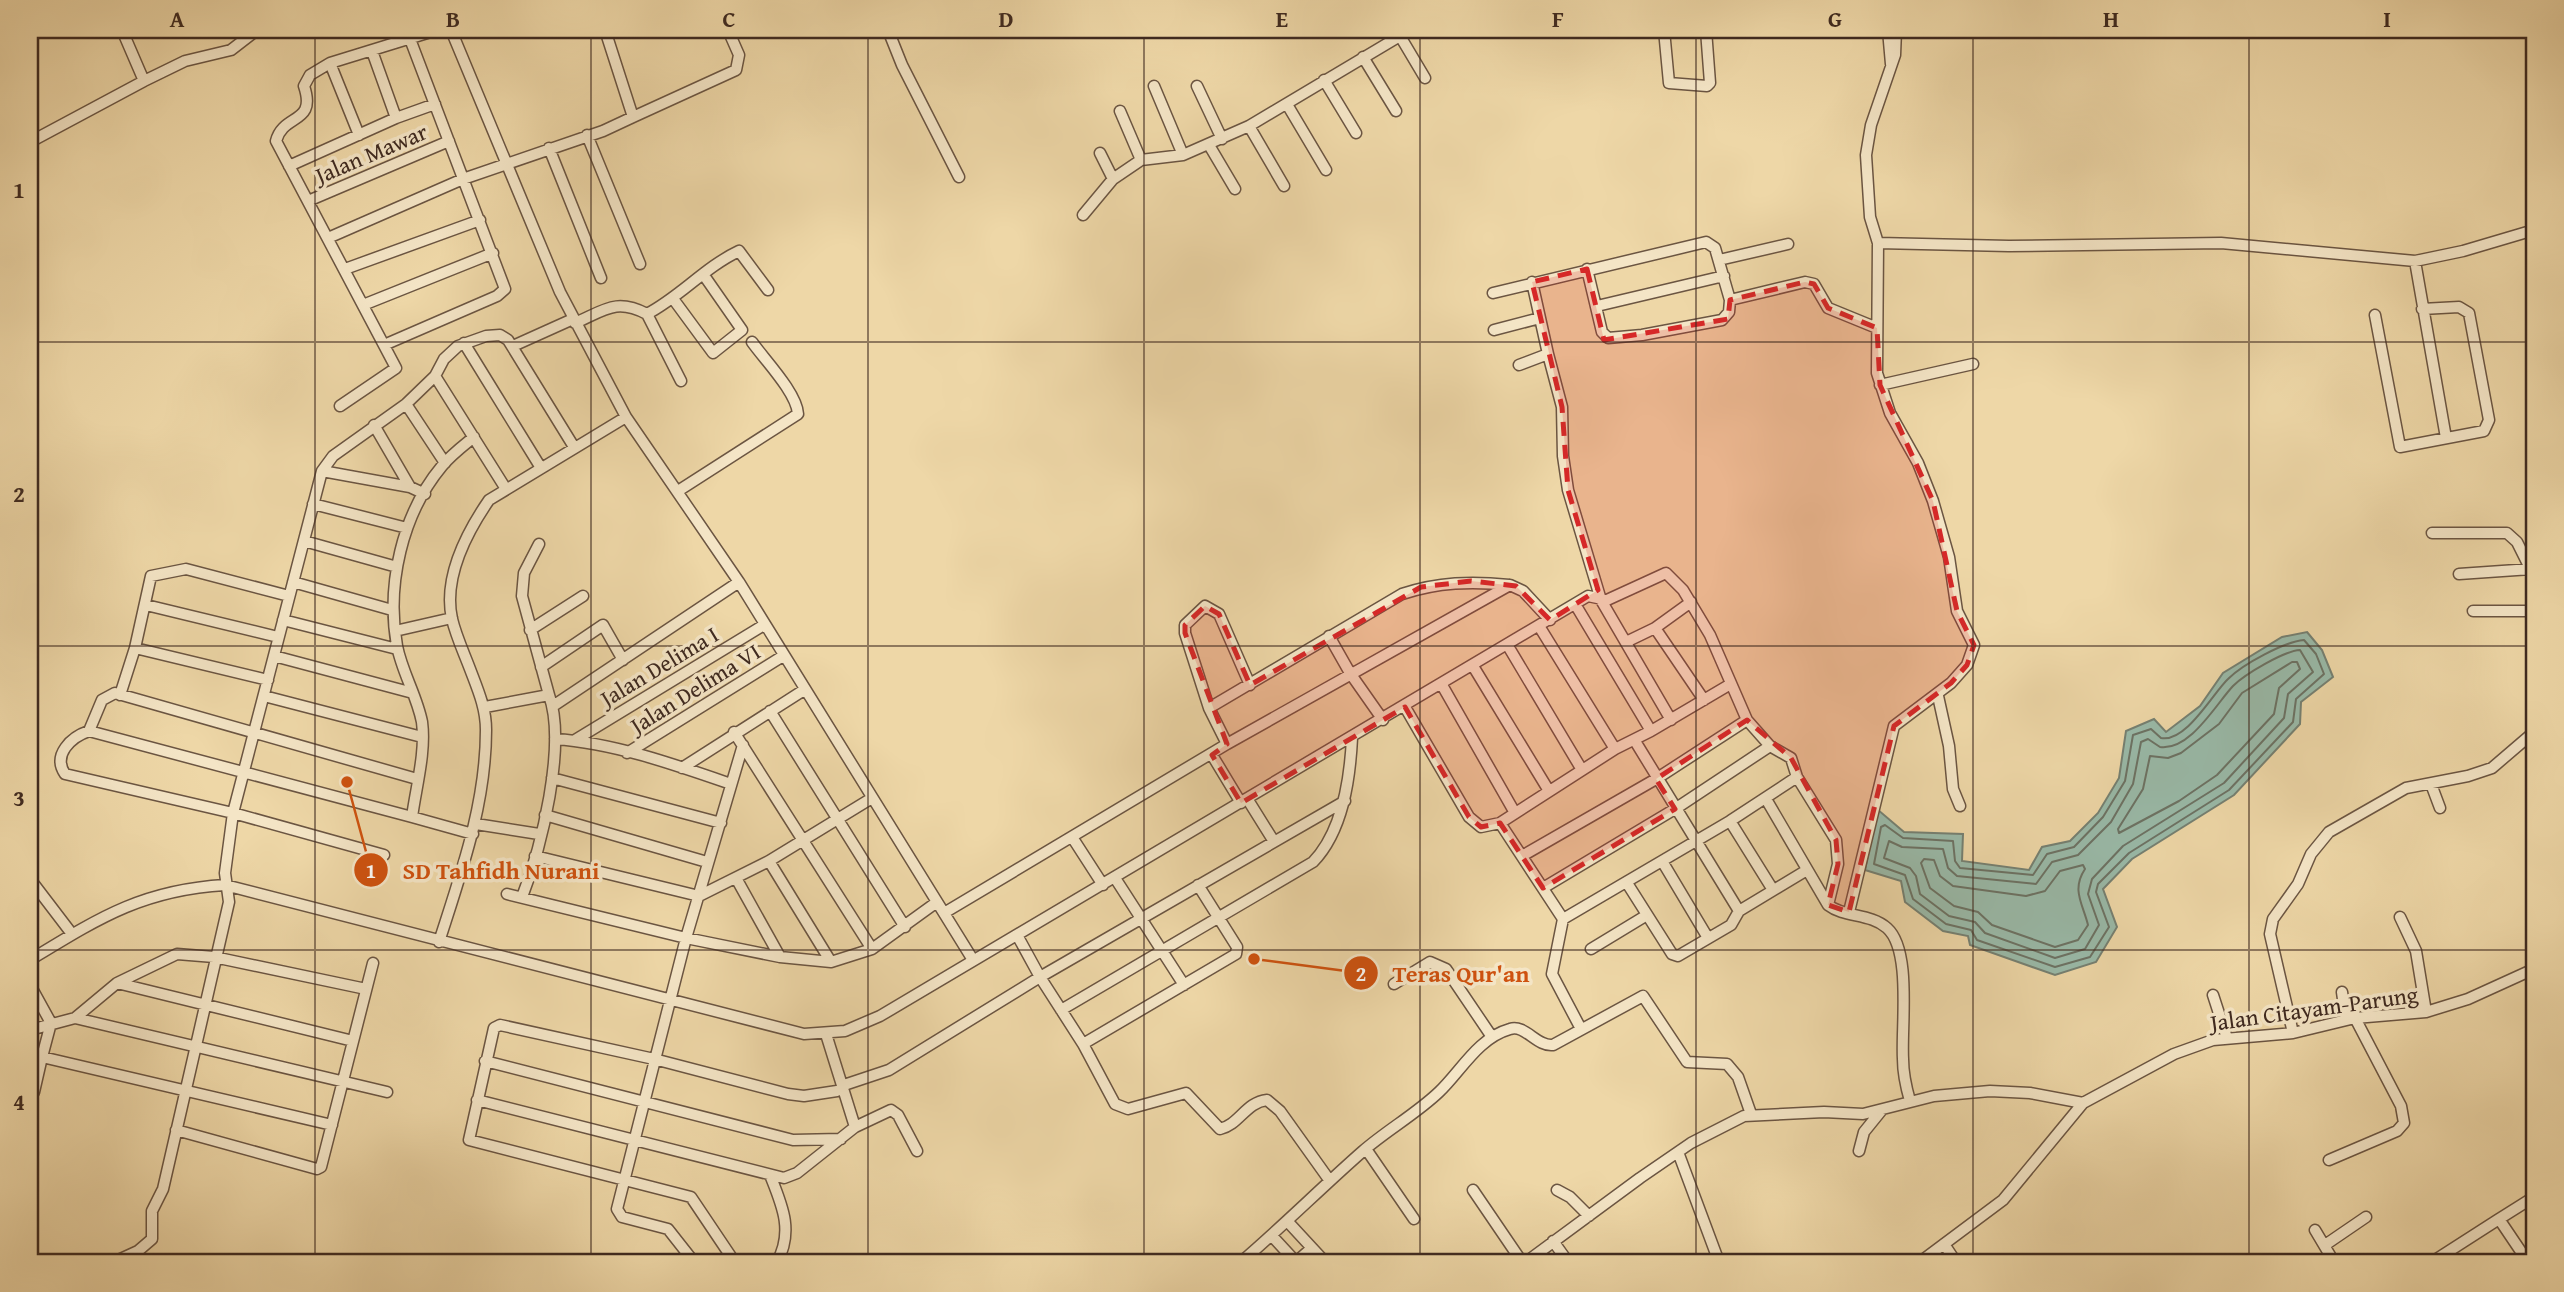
<svg xmlns="http://www.w3.org/2000/svg" width="2564" height="1292" viewBox="0 0 2564 1292" font-family="'Gentium Book Plus',serif">
<style>
.water{fill:#99baa9;stroke:#758072;stroke-width:2}
.lines{fill:none;stroke-linecap:round;stroke-linejoin:round}
.shore{stroke:#6c7264;stroke-width:2}
.minor-casing{stroke:#6b5542;stroke-width:13}
.minor{stroke:#f4e5c6;stroke-width:10}
.marked{fill:#d62828;fill-opacity:0.2;stroke:#d62828;stroke-width:5;stroke-dasharray:14 9;stroke-linejoin:round}
.grid{fill:none;stroke:#3f2a20;stroke-width:2;stroke-opacity:0.55}
.labels{text-anchor:middle;dominant-baseline:central;stroke-width:7;stroke-linejoin:round;paint-order:stroke}
.street-label{font-size:23px;fill:#3f2a20;stroke:#f4e5c6}
.leader{fill:none;stroke:#cf520f;stroke-width:2.5}
.callout-dot{fill:#cf520f;stroke:#f4e5c6;stroke-width:2.5}
.mark-label{font-size:21px;text-anchor:middle;font-weight:bold;fill:#fff}
.callout-label{font-size:24px;text-anchor:middle;font-weight:bold;fill:#cf520f;stroke:#f4e5c6;stroke-width:7;stroke-linejoin:round;paint-order:stroke}
.neatline{fill:none;stroke:#3f2a20;stroke-width:2.5}
.grid-label{font-size:23px;text-anchor:middle;font-weight:bold;fill:#3f2a20}
</style>
<rect width="100%" height="100%" fill="#eed7a7"/>
<filter id="stains"><feTurbulence type="fractalNoise" baseFrequency=".00286" numOctaves="4"/><feColorMatrix values="0 0 0 0 .2 0 0 0 0 .09 0 0 0 0 .02 0 0 0 .5 -.17"/></filter>
<radialGradient id="worn" r=".72"><stop offset=".6" stop-color="#630" stop-opacity="0"/><stop offset="1" stop-color="#630" stop-opacity=".3"/></radialGradient>
<path class="water" d="M2307 632 2322 650 2333 677 2301 702 2300 724 2234 795 2132 859 2103 889 2117 927 2096 962 2055 975 1970 945 1968 936 1943 931 1905 902 1901 881 1865 870 1877 809 1904 832 1963 834 1962 861 2029 870 2042 847 2070 841 2098 813 2119 778 2126 731 2154 719 2166 732 2200 706 2223 673 2282 637Z"/>
<g class="lines">
<path class="shore" d="M2304 640 2316 654 2324 674 2296 699 2293 722 2229 790 2129 853 2098 884 2096 892 2109 927 2090 957 2055 967 1977 940 1971 930 1946 924 1913 899 1905 875 1874 864 1881 827 1885 825 1903 838 1953 841 1955 861 1960 868 2033 875 2047 854 2074 847 2103 817 2125 781 2133 735 2151 729 2161 738C2186 743 2213 693 2228 679 2243 664 2284 642 2304 640Z
M2300 650 2313 672 2288 694 2284 718 2224 783 2123 846 2092 879 2088 894 2099 925 2085 949 2055 958 1985 933 1975 922 1949 916 1920 894 1916 876 1910 868 1884 858 1889 841 1902 847 1943 849 1948 868 1957 876 2036 884 2052 862 2078 855 2111 822 2133 784 2141 742 2148 739 2160 747C2190 751 2216 704 2233 686 2245 674 2284 651 2300 650Z
M2292 662H2297L2300 669 2279 688 2274 714 2217 775 2179 801 2119 833 2118 829 2143 789 2150 756 2168 758 2181 753 2219 724 2242 693Z
M1924 859 1934 860 1940 876 1953 886 2026 896 2045 891 2060 871 2083 865 2085 869C2071 890 2083 904 2088 925L2078 940 2055 947 1992 925 1978 912 1954 906 1930 888 1921 863Z"/>
<defs>
<path id="minor" d="M888 30 902 65 959 177
M1664 30 1669 83 1707 86 1710 83 1706 30
M1888 30 1891 64
M1400 36 1425 78
M372 51 396 118
M1363 57 1396 111
M330 63 437 30
M1324 80 1356 133
M144 81 185 61 231 50 257 30
M1154 86 1183 155
M1197 86 1222 139
M1288 106 1326 170
M1120 111 1141 160
M633 117 736 70 739 55 728 30
M1249 126 1284 186
M587 135 640 264
M30 142 144 81 122 30
M1209 145 1235 189
M549 148 601 278
M1100 153 1113 179
M289 166 396 118 435 104
M308 201 449 141
M1083 215 1113 179 1141 160 1183 155 1249 126 1410 30
M328 238 463 179 603 131 633 117 605 30
M1878 243 2009 246 2221 243 2415 261 2463 251 2534 230
M1719 260 1788 244
M2415 261 2446 438
M345 269 480 220
M1587 269 1602 332 1608 338 1642 335 1722 320 1729 312 1730 300
M1493 293 1706 242 1715 248 1730 300 1805 282 1814 284 1828 308 1877 328
M674 300 713 353 742 330 703 274
M363 305 493 253
M1597 306 1724 276
M647 314 681 381
M2375 315 2400 447 2484 431 2489 420 2469 313 2459 307 2422 309
M575 323C605 310 616 298 647 314 680 297 705 267 739 251L768 290
M1494 330 1540 318
M464 343 541 468
M384 345 497 296 505 289 410 39
M513 346 573 319
M1548 354 1562 407 1563 456 1568 490 1601 600 1671 720
M1519 365 1548 354 1532 282
M435 376 506 489
M1880 385 1973 364
M406 404 445 463
M340 406 396 368 276 141C283 113 317 125 304 86L310 75 330 63 359 135
M626 417 739 582
M374 425 410 487
M322 471 410 487 425 494
M678 491 798 414C797 393 764 359 752 342
M313 504 407 528
M2432 533H2507L2517 542 2534 576
M304 541 397 567
M539 544 524 573 522 596 549 695
M2459 574 2531 569
M293 582 392 610
M146 605 278 637
M2473 611H2534
M283 620 397 649
M1539 626 1615 749
M1655 628 1704 700
M530 630 583 596
M395 631 452 618
M1329 636 1350 673 1383 720
M1626 642 1655 628 1691 602
M1508 646 1582 770
M135 648 268 680
M274 656 413 693
M1473 666 1549 791
M541 667 603 625 623 660
M1442 685 1515 813
M120 695 135 648 151 576 186 569 289 596
M264 696 422 737
M1938 696 1949 746 1953 789 1960 806
M553 706 739 582 973 960
M485 707 549 695C567 745 541 849 522 897
M1405 707 1469 817 1481 827 1500 823 1615 749 1651 731 1575 604
M1209 708 1402 594C1438 582 1472 581 1509 585
M770 711 905 927
M89 731 102 700 115 693 417 779
M1651 731 1729 685
M734 732 872 949
M555 739C614 743 676 765 731 784
M575 740 764 625
M1635 741 1739 911
M1227 744 1209 708 1185 633V625L1205 606 1219 614 1250 685
M627 753 783 656
M1212 755 1241 803
M682 768 804 690
M552 778 721 823
M2431 784 2440 808
M1766 799 1828 905
M1248 800 1273 840
M545 815 707 862
M1730 821 1773 890
M1500 823 1563 919 1552 974 1581 1029
M476 824 539 834
M473 834 412 817C416 787 426 752 422 722 417 696 402 672 397 646 386 585 402 514 442 466 451 455 463 446 474 437
M1072 837 1103 885
M384 855 233 813 65 774C52 755 71 737 89 731L412 817
M535 856 699 896 769 861 872 798
M1522 856 1656 779 1747 720
M769 861 831 962
M1662 861 1708 938
M736 878 780 957
M1115 878 1184 985
M30 879 72 934
M1627 883 1672 954 1678 956 1731 925 1739 911 1807 870
M1543 888 1675 809 1770 746
M507 894 686 938 780 957 831 962 872 949 937 902
M1849 912 1894 726 1951 683 1967 665 1974 645 1957 611 1949 557 1933 501 1918 463 1890 413 1877 373 1878 243 1870 217 1866 155 1871 125 1895 55 1896 30
M944 913 1227 744 1510 585 1523 591 1550 620
M2400 917 2416 951 2426 1012
M1563 919 1730 821 1797 777
M1017 935 1040 977 1083 1044 1115 1104 1128 1109 1186 1093 1220 1129C1239 1125 1246 1102 1267 1100L1280 1111 1330 1181
M439 942C461 873 486 804 486 730 486 708 478 690 470 669 464 653 456 636 452 619 443 578 467 532 489 500L626 417 560 292 451 30
M1591 949 1647 915
M30 960C99 918 142 890 225 885L804 1034 845 1031 880 1016 1588 596 1607 600 1666 573 1683 590 1710 635 1747 720 1770 746 1791 758 1797 777 1836 840 1838 864 1828 905C1845 918 1870 913 1887 928 1912 950 1901 1027 1903 1059 1903 1074 1906 1087 1910 1101
M117 983 353 1041
M1394 984 1430 962 1446 969 1492 1037
M30 985 51 1023 42 1057 332 1125
M2342 992 2346 1020
M2213 995 2227 1038
M1061 1010 1313 862C1343 831 1350 779 1352 738
M75 1018 387 1092
M30 1030 75 1018 117 983 177 954 214 957 366 989
M2293 1033 2270 934 2273 919 2298 884 2311 854 2329 832 2406 788 2468 776 2492 768 2534 732
M826 1034 855 1127
M1083 1044 1236 954 1237 947 1198 885
M30 1055 42 1057 34 1092 30 1095
M485 1061 793 1140 841 1139
M477 1100 784 1178 797 1173 855 1127 891 1110 898 1115 917 1151
M176 1130 317 1169 321 1167 373 963
M1366 1149 1414 1219
M1859 1151 1864 1132 1881 1111
M1678 1152 1719 1262
M2329 1160 2397 1131 2404 1123 2401 1106 2355 1018
M770 1175C782 1205 794 1231 777 1262
M1473 1190 1522 1262
M1557 1190 1570 1197 1589 1216
M2499 1219 2534 1197
M1288 1222 1325 1262
M2315 1230 2334 1262
M1272 1236 1296 1262
M1553 1241 1568 1262
M1944 1244 1956 1262
M2325 1245 2366 1217
M734 1261 691 1197 469 1140 494 1028 500 1025 654 1059 788 1094 804 1096 837 1091 847 1084 889 1070 1040 977 1345 801
M114 1262 138 1251 152 1239V1211L163 1189 229 902 225 873 233 813 322 471 333 456 406 404 435 376 444 359 458 346 486 336 500 335 508 340 574 447
M694 1262 668 1229 622 1217 617 1209 686 938 743 745
M1241 1262C1283 1226 1322 1187 1363 1151 1387 1130 1416 1114 1439 1092 1461 1071 1478 1038 1510 1029 1525 1024 1537 1047 1553 1045L1643 996 1687 1062 1727 1064 1738 1077 1751 1114
M1296 1262 1312 1248
M1526 1262 1640 1178 1691 1143 1744 1116 1824 1112 1863 1114 1934 1096 1990 1091 2030 1093 2083 1103
M1920 1262 2003 1200 2083 1103 2174 1054 2213 1040 2293 1033 2355 1018 2426 1012 2468 999 2534 969
M2432 1262 2499 1219 2528 1262
M2519 1262 2534 1252"/>
</defs>
<use href="#minor" class="minor-casing"/>
<use href="#minor" class="minor"/>
</g>
<path class="marked" d="M1587 269 1604 340 1728 319 1730 300 1805 282 1814 284 1828 308 1877 328 1880 385 1933 501 1957 611 1974 645 1967 665 1951 683 1894 726 1849 912 1828 905 1838 864 1836 840 1791 758 1747 720 1656 779 1675 809 1543 888 1500 823 1481 827 1469 817 1405 707 1241 803 1212 755 1227 744 1185 633V625L1205 606 1219 614 1250 685 1421 587 1471 581 1516 586 1550 620 1598 590 1568 490 1562 407 1532 282Z"/>
<path class="grid" d="M315 30V1262M591 30V1262M868 30V1262M1144 30V1262M1420 30V1262M1696 30V1262M1973 30V1262M2249 30V1262M30 342H2534M30 646H2534M30 950H2534"/>
<g class="labels">
<g class="street-label">
<text transform="translate(371 153) rotate(-23)">Jalan Mawar</text>
<text transform="translate(659 666) rotate(-31)">Jalan Delima I</text>
<text transform="translate(695 688) rotate(-32)">Jalan Delima VI</text>
<text transform="translate(2314 1008) rotate(-8)">Jalan Citayam-Parung</text>
</g>
</g>
<path class="leader" d="M347 782L371 870M1254 959L1361 973"/>
<g class="callout-dot">
<circle cx="347" cy="782" r="7"/>
<circle cx="1254" cy="959" r="7"/>
<circle cx="371" cy="870" r="18"/>
<circle cx="1361" cy="973" r="18"/>
</g>
<g class="mark-label">
<text x="371" y="878">1</text>
<text x="1361" y="981">2</text>
</g>
<g class="callout-label">
<text x="501" y="879">SD Tahfidh Nurani</text>
<text x="1461" y="982">Teras Qur'an</text>
</g>
<rect width="2564" height="1292" fill="none" stroke="#eed7a7" stroke-width="77"/>
<rect x="38" y="38" width="2488" height="1216" class="neatline"/>
<g class="grid-label">
<text x="177" y="27">A</text>
<text x="453" y="27">B</text>
<text x="729" y="27">C</text>
<text x="1006" y="27">D</text>
<text x="1282" y="27">E</text>
<text x="1558" y="27">F</text>
<text x="1835" y="27">G</text>
<text x="2111" y="27">H</text>
<text x="2387" y="27">I</text>
<text x="19" y="198">1</text>
<text x="19" y="502">2</text>
<text x="19" y="806">3</text>
<text x="19" y="1110">4</text>
</g>
<rect width="100%" height="100%" filter="url(#stains)"/>
<rect width="100%" height="100%" fill="url(#worn)"/>
</svg>
